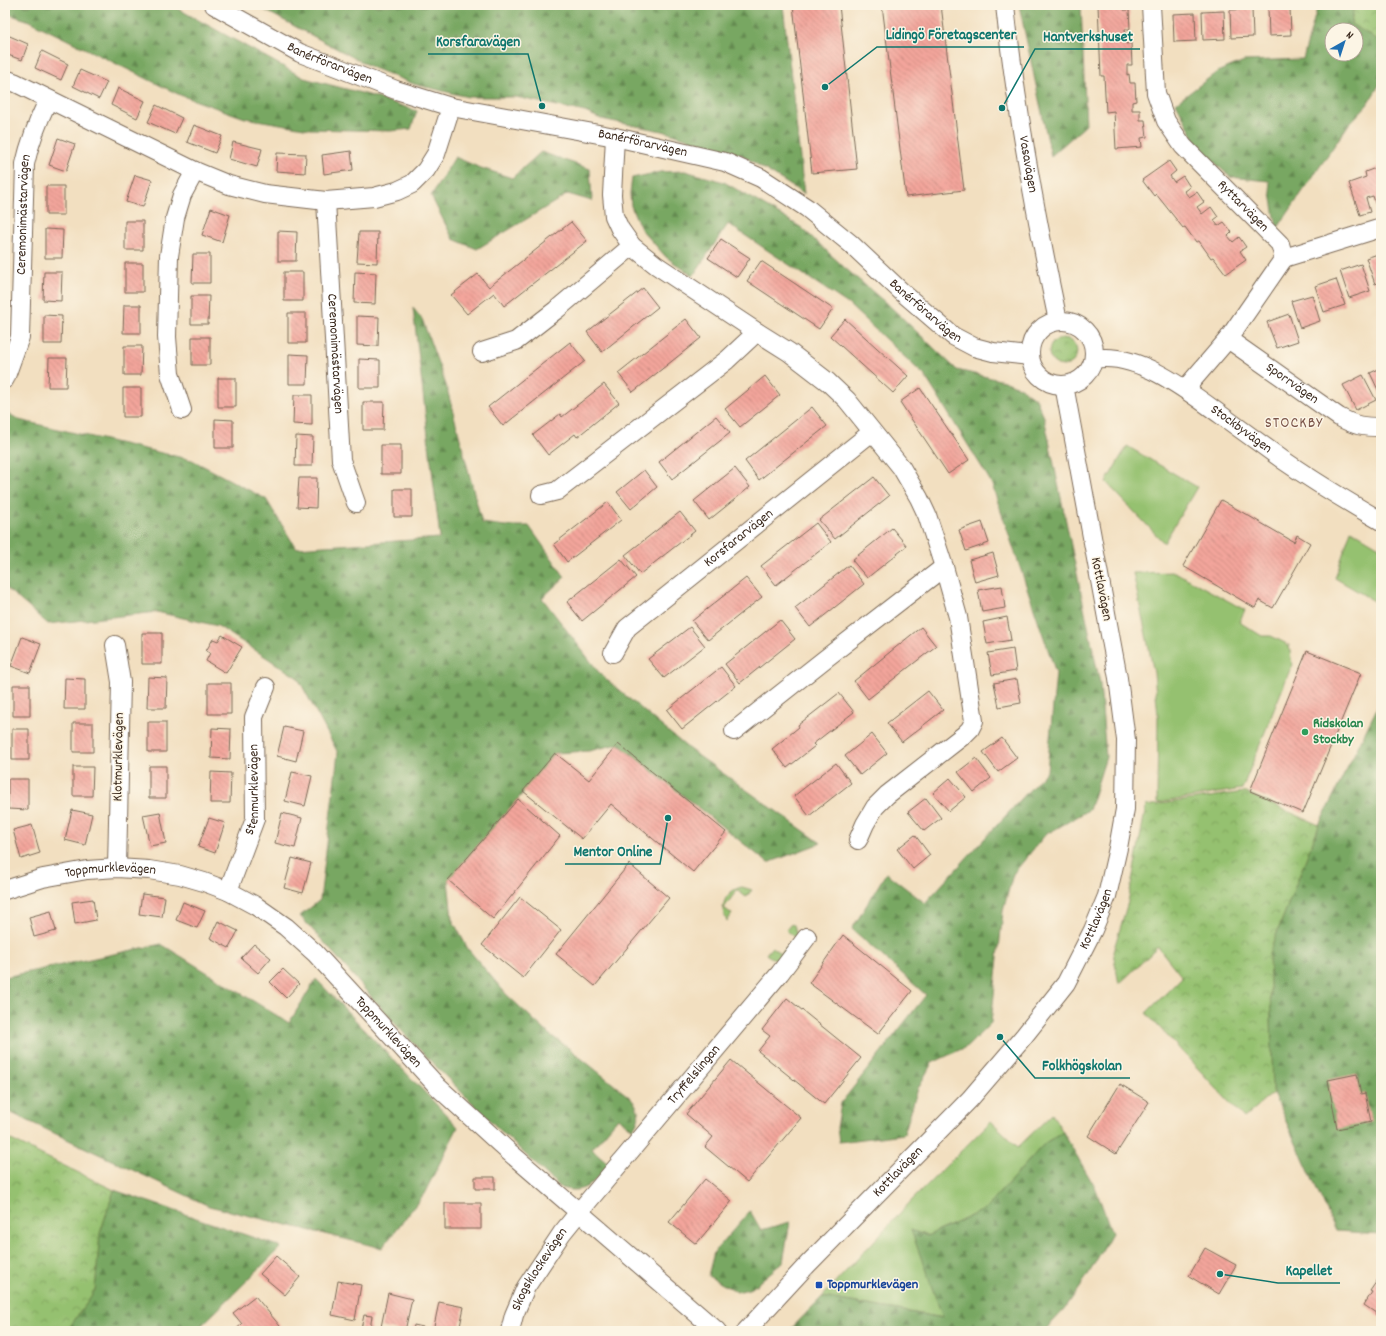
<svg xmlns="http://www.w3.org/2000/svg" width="1386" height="1336" viewBox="0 0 1386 1336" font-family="Dekko,sans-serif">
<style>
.grass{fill:#95c16f;stroke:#687646}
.forest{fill:url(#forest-firs);stroke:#5a6840;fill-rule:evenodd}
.park{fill:url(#park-crowns);stroke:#687646}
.building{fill:url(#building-back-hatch)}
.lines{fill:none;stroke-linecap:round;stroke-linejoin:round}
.minor-casing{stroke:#7b6957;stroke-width:20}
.minor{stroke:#fff;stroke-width:18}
.leisure-dot{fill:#2e9e5b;stroke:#fcf5e5;stroke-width:1.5}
.transit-dot{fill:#1a4fb4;stroke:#fcf5e5;stroke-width:1.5}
.labels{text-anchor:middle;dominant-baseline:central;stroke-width:3;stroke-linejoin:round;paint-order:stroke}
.street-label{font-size:14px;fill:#3b2a1e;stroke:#fcf5e5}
.leisure-label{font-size:14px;font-weight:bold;fill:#27864d;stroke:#fcf5e5;text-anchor:start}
.transit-label{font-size:14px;font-weight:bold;fill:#164399;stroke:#fcf5e5;text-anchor:start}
.quarter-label{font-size:16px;letter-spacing:1px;fill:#7b554a;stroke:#fcf5e5}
.leader{fill:none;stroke:#0f766e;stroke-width:1.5}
.callout-dot{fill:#0f766e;stroke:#fcf5e5;stroke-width:1.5}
.callout-label{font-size:15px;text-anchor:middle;font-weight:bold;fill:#0f766e;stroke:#fcf5e5;stroke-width:3;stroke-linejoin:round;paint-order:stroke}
</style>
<defs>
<pattern id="forest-firs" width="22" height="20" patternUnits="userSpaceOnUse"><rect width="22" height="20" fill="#78a762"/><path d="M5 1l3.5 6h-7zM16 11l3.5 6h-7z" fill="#648850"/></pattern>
<pattern id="park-crowns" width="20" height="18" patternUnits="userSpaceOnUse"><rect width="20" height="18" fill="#95c16f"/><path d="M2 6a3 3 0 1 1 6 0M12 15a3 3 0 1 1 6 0" fill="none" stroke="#7b9d5b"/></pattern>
<pattern id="building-back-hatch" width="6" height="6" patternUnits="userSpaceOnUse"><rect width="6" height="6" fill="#f3a59b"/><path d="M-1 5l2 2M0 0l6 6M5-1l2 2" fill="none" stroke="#c6877e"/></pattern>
</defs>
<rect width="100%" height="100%" fill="#fcf5e5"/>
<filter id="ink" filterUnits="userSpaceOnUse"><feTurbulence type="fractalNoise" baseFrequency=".025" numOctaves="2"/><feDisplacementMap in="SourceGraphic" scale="8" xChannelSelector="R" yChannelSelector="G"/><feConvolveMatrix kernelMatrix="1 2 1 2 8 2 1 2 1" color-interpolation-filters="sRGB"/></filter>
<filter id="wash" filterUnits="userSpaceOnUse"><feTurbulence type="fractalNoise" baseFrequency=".012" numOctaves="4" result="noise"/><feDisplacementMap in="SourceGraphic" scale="16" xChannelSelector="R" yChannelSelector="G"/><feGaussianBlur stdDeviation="0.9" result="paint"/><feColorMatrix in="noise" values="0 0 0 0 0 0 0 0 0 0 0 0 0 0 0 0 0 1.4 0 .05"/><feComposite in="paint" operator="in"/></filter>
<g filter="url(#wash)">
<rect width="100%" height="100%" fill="#f2dfc0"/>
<path class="grass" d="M1127 446 1197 487 1164 543 1106 482Z
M1351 530 1381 548V605L1335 578Z
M1175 572 1245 610 1239 622 1262 636H1271L1289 645 1292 665 1242 789 1157 803 1158 716 1154 673 1133 573Z
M742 887 752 890 746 897 737 890 724 908 732 914 727 921C718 907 726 890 742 887Z
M791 924 794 925 797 937 782 959C775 960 771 958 766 954L772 947 781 954 795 938 786 930Z
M1052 1114 1063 1132 1045 1143 984 1210 927 1236 912 1231 944 1318 822 1297 913 1199 991 1121 1018 1147Z"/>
<path class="forest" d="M5 5H171L304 78 369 95 417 111 411 129 390 131 310 129 245 118 180 95 27 20 5 13Z
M255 5H783L804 194 742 155 662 131 601 119 585 112 516 97H468L414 84 373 68Z
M1019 5H1081L1086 125 1051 156Z
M1318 5H1354L1351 24 1381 41V82L1367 105 1349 124 1277 229 1269 181 1230 177 1199 148 1176 103 1217 72 1244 61 1303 59ZM1332 30H1356V54H1332Z
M541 152 590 169 592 201 568 194 477 249 453 239 431 196 455 157 478 167 512 178Z
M685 171 724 182 802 228 845 268 893 309 957 370 1004 381 1019 387 1036 399 1044 417 1100 683 1106 757 1089 810 1045 835 1013 874 1003 911 991 1023 968 1046 932 1063 918 1088 904 1134 839 1142 837 1128 841 1103 926 995 852 929 886 873 925 903 1047 771 1056 673 992 485 988 477 925 376 848 304 728 224 693 276 666 257 641 229 631 206 630 194 632 178 660 172Z
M413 308 422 319 446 385 482 523 505 526H529L565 577 542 598 601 675 689 749 821 843 768 863 618 744 589 751 555 753 518 799 448 880 452 919 468 949 506 994 550 1035 566 1046 633 1100C640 1112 641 1117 633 1129L618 1118 592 1149 609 1164C600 1175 590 1190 574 1190 570 1190 565 1189 561 1188 505 1136 451 1083 399 1028 365 991 334 952 300 916L320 900 338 753 298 678 218 626 157 612 48 624 5 587V411L19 420 192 460 266 499 296 548 440 538Z
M1381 700V1234L1336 1231 1273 1093 1269 953 1319 825Z
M161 944 289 1023 316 979 458 1127 424 1194 382 1248 209 1206 5 1110V977Z
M1063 1132 1096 1189 1112 1233 1088 1275 1064 1310 1044 1331H789L822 1297 943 1318 911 1230 927 1236 984 1210 1045 1143Z
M114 1190 281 1247 196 1331H67L95 1290 100 1233Z
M750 1211 761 1230 790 1222 783 1262 752 1288 737 1292 708 1276 714 1252Z"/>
<path class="park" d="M1354 5H1381L1380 41 1351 24Z
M1049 352a14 14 0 1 1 28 0a14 14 0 1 1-28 0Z
M1244 792 1319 825 1269 953 1273 1093 1244 1118 1146 1013 1182 977 1158 947 1119 984 1113 952 1128 902 1146 806Z
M5 1137 114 1190 100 1233 95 1290 67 1331H5Z"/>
<g id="blocks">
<path class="building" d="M793 5H839L857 169 812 173Z
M882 5H941L964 190 906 197Z
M1098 5H1124V10H1129L1130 29H1125L1126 44 1131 43 1132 65H1127V75L1129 74 1130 83H1135L1136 101 1132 102V110H1140V120H1145L1147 137 1141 138 1142 147 1116 149 1114 111 1106 112 1104 76H1101Z
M1268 8H1290L1291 35 1269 36Z
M1252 9 1253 37 1231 38 1230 10Z
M1224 11 1225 39 1203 40 1202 12Z
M1195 13 1196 41 1174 42 1173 14Z
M5 34 28 44 22 60 5 54Z
M42 51 68 64 61 80 35 68Z
M80 70 107 82 99 99 73 86Z
M118 88 145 101 137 118 111 105Z
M156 105 182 118 175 134 148 122Z
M194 125 222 136 215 153 187 142Z
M58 138 75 144 66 171 49 165Z
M233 142 262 149 257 167 229 159Z
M351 151 353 170 324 174 322 155Z
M277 153 306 154 305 173 276 171Z
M1169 161 1176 171 1170 176 1174 182 1183 176 1190 187 1184 191 1189 197 1197 192 1204 202 1197 207 1202 214 1211 207 1218 217 1214 220 1218 226 1224 222 1232 232 1228 236 1233 242 1239 237 1246 247 1240 251 1246 260 1226 274 1213 257 1211 258 1199 241 1196 242 1185 227 1183 228 1156 194 1154 196 1142 180Z
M1381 166V204L1376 206 1373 196 1366 198 1370 212 1360 215 1349 183 1366 177 1365 172Z
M135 175 152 180 143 207 126 202Z
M46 186H64V215H46Z
M211 208 230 215 222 242 202 235Z
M125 221H143V250H125Z
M571 222 587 241 504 306 494 293 467 314 451 295 478 274 489 287Z
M45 229 63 230 62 258H45Z
M278 231 297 232 296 261H278Z
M359 232H378L377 263 357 262Z
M721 239 750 258 737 277 708 258Z
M1381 253V282L1375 284 1366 258Z
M193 254H210V283H192Z
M761 261 833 309 819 329 747 281Z
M125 263H143V292H125Z
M1361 264 1370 291 1349 298 1340 271Z
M44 272H62L61 301 43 300Z
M284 272H303V301H284Z
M355 272 376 273 375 304 354 303Z
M1336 279 1345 305 1324 312 1315 286Z
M643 288 658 307 602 352 587 332Z
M1312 295 1320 321 1300 328 1291 301Z
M191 296H209L208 324H191Z
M124 305H141V333H123Z
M288 313H306V343H288Z
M1289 314 1298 341 1277 348 1267 322Z
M44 315 62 316 61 344H44Z
M357 316 379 317 378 346 357 345Z
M686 319 701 338 633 392 618 373Z
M845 319 908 376 893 393 830 336Z
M192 337H210V365H192Z
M570 342 585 361 503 426 488 407Z
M124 346H142L141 375H124Z
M289 354 308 355 307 384H289Z
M49 358H67L66 387H48Z
M359 359 380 360V388H359Z
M1381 368V396L1370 373Z
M1363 375 1376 400 1356 410 1343 385Z
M765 376 780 395 740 427 725 409Z
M218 378H236V407H218Z
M604 384 619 403 577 437 575 434 548 455 533 435 560 414 562 417Z
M123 388H141V417H123Z
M920 388 969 460 948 474 900 402Z
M294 395H312V425L293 424Z
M363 402H384L383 430H363Z
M812 407 827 426 759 480 745 461Z
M716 416 730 433 672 479 659 462Z
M215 419 233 420V448H215Z
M296 436 313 437 312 466H295Z
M381 445H401V474H381Z
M735 468 750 487 709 520 694 501Z
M644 470 657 487 631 509 617 492Z
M874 477 889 496 835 539 819 520Z
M299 478H317L316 508 297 507Z
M394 489H412V517H394Z
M1221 500 1294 542 1297 535 1310 543 1273 608 1259 600 1255 608 1183 566Z
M608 502 621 520 567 562 554 544Z
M680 512 695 531 640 574 625 555Z
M982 522 989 543 966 551 959 530Z
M816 523 831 542 776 585 761 566Z
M892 528 907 546 867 578 852 560Z
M993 553 999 575 975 582 969 560Z
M621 559 636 577 582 621 567 602Z
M849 565 864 584 810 627 795 608Z
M746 578 762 597 708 640 692 621Z
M1002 586 1005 608 982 612 978 590Z
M1007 617 1011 640 987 644 983 622Z
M780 620 795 639 740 683 725 664Z
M690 627 705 646 664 678 648 659Z
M921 627 936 646 868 699 854 681Z
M142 633H162V664H142Z
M222 635 242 647 226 673 206 661 210 653 206 651 213 639 218 641Z
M22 637 41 644 30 673 11 666Z
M1013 649 1016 671 992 675 988 653Z
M1307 651 1361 673 1303 813 1250 791Z
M721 667 736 686 682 729 667 710Z
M148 677 167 678 166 708H147Z
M65 678 85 679V709H64Z
M1017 679 1021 703 999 707 994 683Z
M208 683H231V714H208Z
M13 685H30V716H13Z
M928 691 943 710 902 742 887 723Z
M839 693 854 712 813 744 815 746 787 768 772 749 799 727 798 725Z
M148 722H166V752H148Z
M73 723H93V752H73Z
M284 727 303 731 296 761 277 756Z
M212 728 231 729 230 759 211 758Z
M12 729H29V760H12Z
M872 734 887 753 860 775 845 756Z
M1002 738 1017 758 998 772 983 752Z
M618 744 726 832 693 872 611 804 582 839 523 791 555 753 589 780Z
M976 758 991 778 974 792 958 772Z
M836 763 851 783 809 816 794 796Z
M149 766H166V798H149Z
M73 767H93L92 796H73Z
M211 772 231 773 230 803H210Z
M292 772 312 776 305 806 285 801Z
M950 778 966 797 949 811 933 793Z
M8 779H28V810L8 809Z
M926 798 941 818 924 831 908 812Z
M518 799 560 836 493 919 448 880Z
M72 810 92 814 85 845 65 840Z
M160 812 166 843 150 846 143 815Z
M282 813 302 818 295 848 275 843Z
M209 818 225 823 215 853 198 847Z
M32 825 40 853 21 859 13 830Z
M915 835 930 855 913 869 897 849Z
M292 858 311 863 303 893 284 888Z
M629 864 669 898 595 986 556 954Z
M142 894 165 897 162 917 139 914Z
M520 897 561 930 523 978 482 945Z
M93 899 96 920 75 924 72 902Z
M183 902 205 911 197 928 176 920Z
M51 911 56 931 34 937 29 917Z
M218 921 238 931 229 948 210 938Z
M843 935 912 991 878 1034 809 983Z
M254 944 271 958 258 973 241 958Z
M283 969 299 984 286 998 270 982Z
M787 998 861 1058 824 1104 758 1051 770 1036 762 1030Z
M731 1060 801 1118 747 1182 705 1147 713 1137 686 1114Z
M1357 1074 1361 1094 1365 1093 1371 1122 1337 1129 1328 1080Z
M1120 1084 1149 1102 1116 1154 1088 1136Z
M475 1177H495V1189H475Z
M705 1179 732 1201 696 1244 669 1222Z
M445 1203H481V1229H445Z
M1205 1248 1236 1265 1219 1294 1189 1276Z
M276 1256 300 1277 285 1295 260 1274Z
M1381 1275V1318L1375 1314 1376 1313 1364 1305 1372 1292 1370 1291Z
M338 1281 361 1285 355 1320 332 1315Z
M388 1293 412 1299 405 1331H398L381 1327Z
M255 1296 280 1326 274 1331H234L242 1324 233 1313Z
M439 1302 464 1307 459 1331H433Z
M364 1315 372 1316 370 1330 361 1329Z
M414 1325 423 1327 422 1331H413Z"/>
</g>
</g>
<g filter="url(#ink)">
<use href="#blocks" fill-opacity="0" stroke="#7b6957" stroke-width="1"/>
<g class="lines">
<defs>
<g id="minor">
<path id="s1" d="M214 5 300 53 396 90 451 107 615 137 725 162 761 178 807 208 851 244 903 293 953 336 974 347 993 352 1030 356"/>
<path id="s2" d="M1005 5C1016 111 1036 217 1058 321"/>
<path id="s3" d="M1151 5 1156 93 1166 121 1183 146 1280 244 1284 258 1228 339 1185 389"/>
<path d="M5 79 16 83 195 171 229 185 265 194 326 201 374 197 397 191 412 184 426 170 436 154 451 107"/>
<path d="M615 137 612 195 614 216 620 229 632 246 656 265 757 332 789 352 828 382 847 400 901 467 919 498 927 515 944 567 958 617 974 721 970 729 964 735 887 795 875 807 865 824 858 840"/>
<path id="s4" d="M326 201 341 460 356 503"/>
<path d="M1284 258 1381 228"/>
<circle cx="1062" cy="353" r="32"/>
<path id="s5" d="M1228 339 1339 417C1356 426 1362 427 1381 427"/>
<path d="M482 352 516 341 556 310 632 246"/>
<path id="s6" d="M1094 359C1137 351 1188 391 1221 415 1242 430 1262 445 1283 460 1315 482 1348 502 1381 521"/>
<path id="s7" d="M5 379 20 337 25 164C30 141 38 121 48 100"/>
<path d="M182 410 170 374 167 337 169 256 175 218 182 195 195 171"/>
<path d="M541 495 557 491 727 360 757 332"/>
<path d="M115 645 121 682 117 868"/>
<path id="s8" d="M613 653 627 628 872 432"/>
<path d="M734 731 825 659 944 567"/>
<path id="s9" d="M5 890 43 878 87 870 117 868 149 870 180 875 204 882 228 891 256 906 286 927 315 953 439 1088 508 1151 717 1331"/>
<path id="s10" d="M228 891 255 819 254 717 266 687"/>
<path id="s11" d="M510 1331 514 1315 526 1287 562 1233 579 1212 780 973 807 937"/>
<path id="s12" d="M746 1331 808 1264 970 1099 1024 1036 1066 983 1093 930 1107 896 1118 848 1125 809 1126 740 1118 678 1064 385"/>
</g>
</defs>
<use href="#minor" class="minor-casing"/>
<use href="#minor" class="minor"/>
</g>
</g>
<circle class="leisure-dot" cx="1305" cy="732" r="4"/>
<rect class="transit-dot" x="815" y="1281" width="8" height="8" rx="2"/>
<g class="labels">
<g class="street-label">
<text stroke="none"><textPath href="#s1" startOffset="130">Banérförarvägen</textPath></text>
<text stroke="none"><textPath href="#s1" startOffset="454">Banérförarvägen</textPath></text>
<text stroke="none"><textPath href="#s2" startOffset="161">Vasavägen</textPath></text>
<text stroke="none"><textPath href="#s3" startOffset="233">Ryttarvägen</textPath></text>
<text stroke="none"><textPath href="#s7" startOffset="167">Ceremonimästarvägen</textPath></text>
<text stroke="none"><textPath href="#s1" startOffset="790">Banérförarvägen</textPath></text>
<text stroke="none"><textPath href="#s4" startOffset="153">Ceremonimästarvägen</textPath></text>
<text stroke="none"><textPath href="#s5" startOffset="78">Sporrvägen</textPath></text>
<text stroke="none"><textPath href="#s6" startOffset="167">Stockbyvägen</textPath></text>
<text stroke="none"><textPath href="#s8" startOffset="172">Korsfararvägen</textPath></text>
<text transform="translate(1101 589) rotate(79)">Kottlavägen</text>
<text transform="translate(119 757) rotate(-89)">Klotmurklevägen</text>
<text stroke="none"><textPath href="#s10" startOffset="106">Stenmurklevägen</textPath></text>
<text stroke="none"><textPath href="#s9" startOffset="108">Toppmurklevägen</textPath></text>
<text stroke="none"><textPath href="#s12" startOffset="544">Kottlavägen</textPath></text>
<text stroke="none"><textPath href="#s9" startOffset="444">Toppmurklevägen</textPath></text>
<text stroke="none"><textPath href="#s11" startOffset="318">Tryffelslingan</textPath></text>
<text stroke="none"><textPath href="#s12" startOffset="220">Kottlavägen</textPath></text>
<text stroke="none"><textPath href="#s11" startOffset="69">Skogsklockevägen</textPath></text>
</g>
<g class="leisure-label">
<text x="1313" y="724">Ridskolan<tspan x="1313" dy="16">Stockby</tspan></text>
</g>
<g class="transit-label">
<text x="827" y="1285">Toppmurklevägen</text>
</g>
<g class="quarter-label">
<text x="1294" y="423">STOCKBY</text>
</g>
</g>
<path class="leader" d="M825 87L877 47H1024M1002 108L1035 49H1140M542 106L528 54H428M668 818L660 864H565M1000 1037L1035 1078H1130M1220 1274L1278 1283H1340"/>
<g class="callout-dot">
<circle cx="825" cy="87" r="4"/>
<circle cx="1002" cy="108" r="4"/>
<circle cx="542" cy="106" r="4"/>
<circle cx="668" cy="818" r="4"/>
<circle cx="1000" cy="1037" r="4"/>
<circle cx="1220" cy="1274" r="4"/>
</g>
<g class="callout-label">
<text x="951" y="39">Lidingö Företagscenter</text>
<text x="1088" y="41">Hantverkshuset</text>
<text x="478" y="46">Korsfaravägen</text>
<text x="613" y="856">Mentor Online</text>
<text x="1082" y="1070">Folkhögskolan</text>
<text x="1309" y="1275">Kapellet</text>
</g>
<rect width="1386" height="1336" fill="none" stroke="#fcf5e5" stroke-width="20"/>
<g transform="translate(1344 42) rotate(39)"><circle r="19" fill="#fcf5e5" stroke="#afa495"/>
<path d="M0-3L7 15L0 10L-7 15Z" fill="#1f6fb2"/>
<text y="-6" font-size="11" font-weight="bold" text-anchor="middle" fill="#3b2a1e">N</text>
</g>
</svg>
